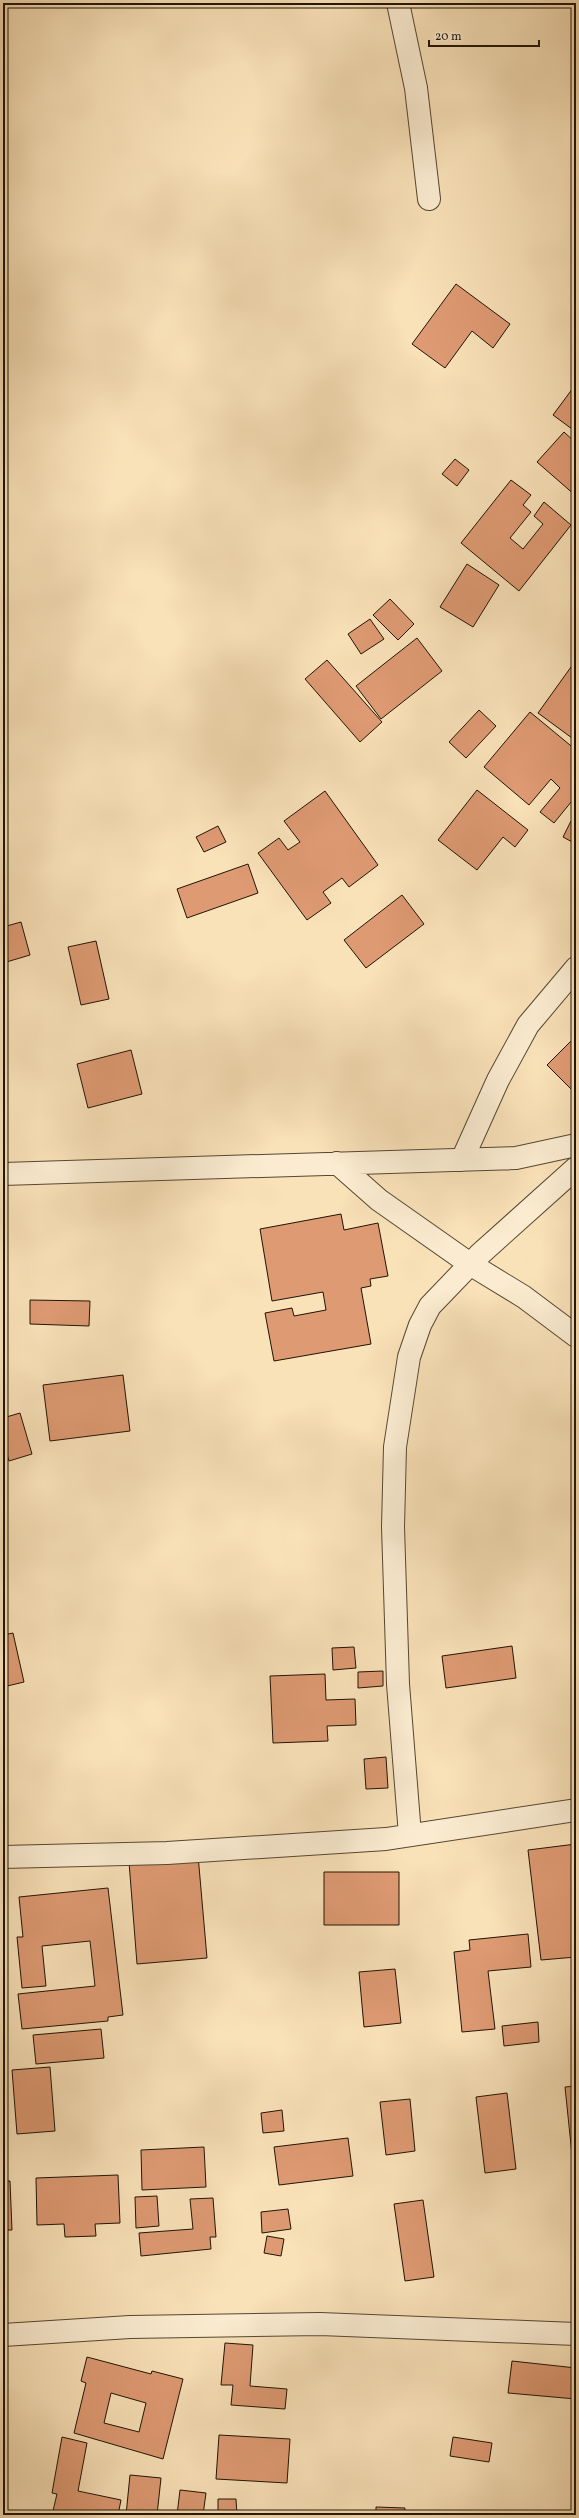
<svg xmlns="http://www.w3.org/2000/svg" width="579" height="2518" viewBox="0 0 579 2518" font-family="Vollkorn,serif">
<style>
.building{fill:#de9a73;stroke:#201405;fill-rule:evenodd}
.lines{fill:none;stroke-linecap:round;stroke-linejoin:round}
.street-casing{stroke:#564732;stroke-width:24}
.street{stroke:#fbecd1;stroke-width:22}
</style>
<rect width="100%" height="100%" fill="#f9e1b8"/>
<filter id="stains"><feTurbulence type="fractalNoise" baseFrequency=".005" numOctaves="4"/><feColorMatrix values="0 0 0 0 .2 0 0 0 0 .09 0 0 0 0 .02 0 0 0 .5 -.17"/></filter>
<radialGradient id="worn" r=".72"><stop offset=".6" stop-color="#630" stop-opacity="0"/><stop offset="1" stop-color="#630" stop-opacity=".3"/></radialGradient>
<path class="building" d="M456 284 510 324 493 348 472 331 445 368 412 344Z
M576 384V432L553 415Z
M564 432 576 443V496L537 462Z
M455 459 469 470 457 486 442 474Z
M511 480 531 495 523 505 531 512 510 538 523 549 543 524 534 516 544 502 571 525 519 591 461 543Z
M467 564 499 585 473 627 440 607Z
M390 599 414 624 398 640 373 615Z
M370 619 384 639 361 654 348 634Z
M417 638 442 671 381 719 356 686Z
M327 660 382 722 360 742 305 679Z
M576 660V741L538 713Z
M479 710 496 726 466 758 449 742Z
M530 712 576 750V796L554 823 540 812 560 788 551 779 529 805 484 767Z
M477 790 528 830 515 847 503 837 477 870 438 840Z
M325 791 378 865 349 887 342 878 323 892 331 903 307 920 258 853 279 838 288 850 300 842 284 821Z
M571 821 576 823V844L563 837Z
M218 826 226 842 204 852 196 837Z
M248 864 258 893 187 918 177 889Z
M402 895 424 924 366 968 344 940Z
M21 922 30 955 3 963V927Z
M96 941 109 999 81 1005 68 947Z
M576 1036V1094L547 1065Z
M131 1050 142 1094 88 1108 77 1064Z
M341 1214 344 1230 378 1223 388 1276 370 1279 371 1286 361 1288 371 1344 274 1361 265 1313 292 1308 294 1316 326 1310 323 1292 272 1301 260 1229Z
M30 1300 90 1301 89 1326 30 1324Z
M123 1375 130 1431 50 1441 43 1385Z
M20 1413 32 1454 9 1461 3 1440V1418Z
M13 1633 24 1682 3 1687V1635Z
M512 1646 516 1678 446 1688 442 1656Z
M354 1647 356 1668 333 1670 332 1648Z
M383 1671V1686L358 1688V1672Z
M325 1674 326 1700 355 1699 356 1725 327 1726 328 1741 273 1743 270 1676Z
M386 1757 388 1788 366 1789 364 1759Z
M576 1844V1957L541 1960 528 1850Z
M198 1855 207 1958 137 1964 129 1862Z
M324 1872H399V1925H324Z
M108 1888 123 2015 108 2017V2021L22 2029 18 1994 95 1986 90 1941 42 1946 46 1986 22 1988 17 1937H23L19 1897Z
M528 1934 531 1967 488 1971 495 2029 462 2032 454 1952 470 1950 469 1940Z
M395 1969 401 2023 364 2027 359 1972Z
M538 2022 539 2042 504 2046 502 2026Z
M101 2029 104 2058 36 2064 33 2035Z
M50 2067 55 2131 17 2134 12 2070Z
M576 2086V2154L572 2155 565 2087Z
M507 2093 516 2169 485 2173 476 2097Z
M410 2099 415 2151 386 2155 380 2102Z
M282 2110 284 2131 263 2133 261 2113Z
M348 2138 353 2176 279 2185 274 2147Z
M204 2147 206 2187 142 2190 141 2150Z
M118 2175 120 2223 95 2224 96 2236 65 2237 64 2224 37 2225 36 2178Z
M3 2181H10L12 2230H3Z
M157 2196 159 2226 136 2228 135 2197Z
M213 2198 216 2237H210L211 2249 141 2256 139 2233 193 2229 190 2199Z
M423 2200 434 2277 405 2281 394 2204Z
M288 2209 291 2229 262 2233 261 2212Z
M267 2236 284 2239 281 2256 264 2253Z
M225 2343 253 2345 250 2386 287 2389 285 2409 231 2405 233 2385H221Z
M87 2357 151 2374 152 2371 183 2379 163 2459 74 2433 86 2383 81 2381ZM111 2393 146 2403 139 2432 104 2423Z
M512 2361 576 2368V2399L508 2393Z
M219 2435 290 2439 287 2483 216 2479Z
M62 2437 87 2443 78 2491 121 2500 118 2515H52L57 2494 52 2493Z
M453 2437 492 2443 489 2462 450 2456Z
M130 2475 161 2478 157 2515H126Z
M180 2490 206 2493 203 2515H177Z
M576 2490V2511H573Z
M218 2499H236L237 2515H218Z
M376 2507 405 2508 404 2515H376Z
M432 2511 455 2512V2515H432Z"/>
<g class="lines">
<defs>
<path id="street" d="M398 3 416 88 429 199
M462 1160 498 1080 528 1025 576 968
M337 1163 379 1200 470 1264 524 1297 576 1336
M3 1174 516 1158 576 1145
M410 1835 398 1684 393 1527 395 1447 409 1357 420 1325 430 1306 479 1255 576 1168
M3 1857 167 1853 386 1839 576 1810
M3 2335 130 2327 320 2324 576 2334"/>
</defs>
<use href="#street" class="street-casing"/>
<use href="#street" class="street"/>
</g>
<rect width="579" height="2518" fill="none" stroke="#f9e1b8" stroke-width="16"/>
<rect x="4" y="4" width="571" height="2510" fill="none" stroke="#201405" stroke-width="2"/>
<rect x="8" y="8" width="563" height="2502" fill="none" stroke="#201405"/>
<path d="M429 40v6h110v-6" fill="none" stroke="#201405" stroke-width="2"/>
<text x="435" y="40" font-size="12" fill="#201405" stroke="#fbecd1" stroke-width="3" paint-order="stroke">20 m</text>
<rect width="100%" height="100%" filter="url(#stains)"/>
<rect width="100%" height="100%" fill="url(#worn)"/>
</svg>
